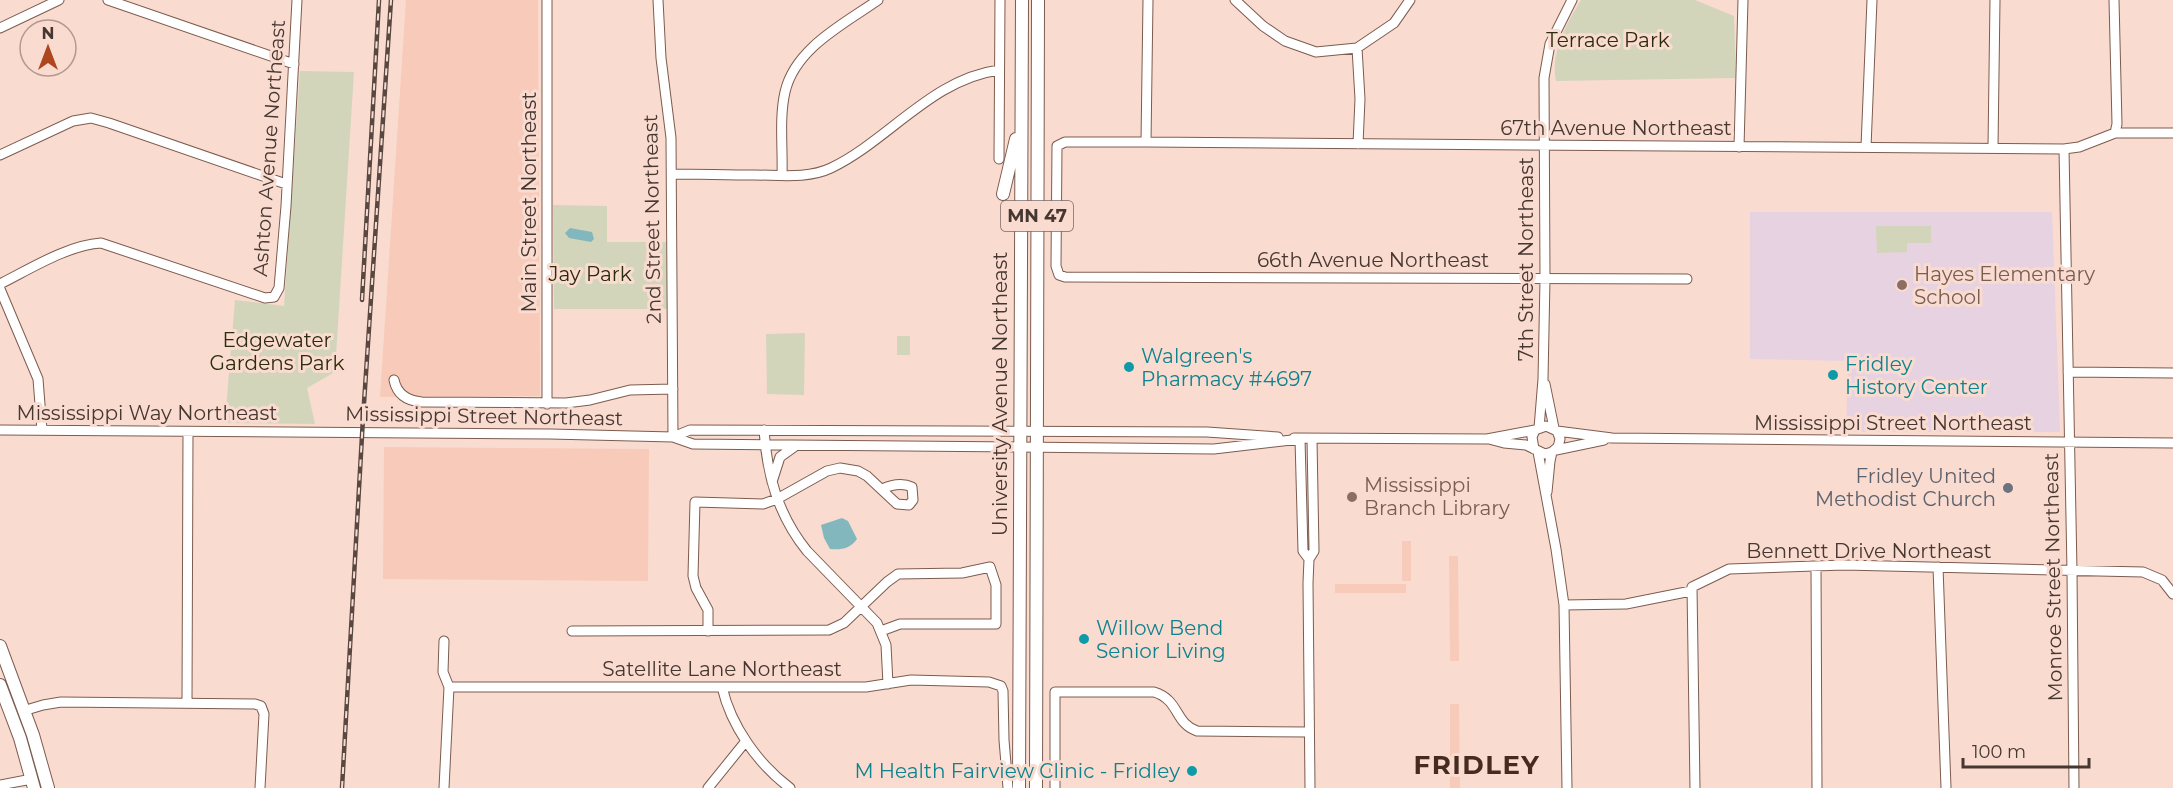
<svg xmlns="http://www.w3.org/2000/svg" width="2173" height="788" viewBox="0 0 2173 788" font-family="Montserrat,sans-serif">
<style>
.built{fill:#f8cab9}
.education{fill:#e6d2e1}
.green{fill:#d3d5ba}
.water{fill:#82b7be}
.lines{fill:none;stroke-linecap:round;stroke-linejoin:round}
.minor-casing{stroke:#7c5c4f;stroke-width:11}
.major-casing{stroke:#7c5c4f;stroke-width:14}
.minor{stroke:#fff;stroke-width:9}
.major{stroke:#fff;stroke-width:12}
.rail-casing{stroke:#584841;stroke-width:4.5}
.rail{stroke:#fadbd0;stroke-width:2;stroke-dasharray:7;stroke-linecap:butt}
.education-dot{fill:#8d6e63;stroke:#fadbd0;stroke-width:2}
.culture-dot{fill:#0f9aa8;stroke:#fadbd0;stroke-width:2}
.worship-dot{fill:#6b7280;stroke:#fadbd0;stroke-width:2}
.labels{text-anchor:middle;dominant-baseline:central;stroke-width:6;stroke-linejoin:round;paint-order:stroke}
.shield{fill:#fadbd0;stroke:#7c6861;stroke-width:1.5}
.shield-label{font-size:18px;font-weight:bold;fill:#463731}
.park-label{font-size:20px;fill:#2b2c0a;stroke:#fadbd0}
.street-label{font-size:20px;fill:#463731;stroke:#fadbd0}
.education-label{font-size:20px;fill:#785e54;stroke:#fadbd0;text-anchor:start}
.culture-label{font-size:20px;fill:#0d838f;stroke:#fadbd0;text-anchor:start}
.worship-label{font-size:20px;fill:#5b616d;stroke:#fadbd0;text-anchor:end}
.district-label{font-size:26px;font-weight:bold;letter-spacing:1.5px;fill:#482b20;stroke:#fadbd0}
</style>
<rect width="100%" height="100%" fill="#fadbd0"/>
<path class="built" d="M406 0H538L540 396 380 397Z
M384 447 649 449 648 581 383 579Z
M1402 541H1411V581H1402Z
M1449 556H1458L1459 661H1450Z
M1335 584H1406V593H1335Z
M1450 704H1459L1460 788H1450Z"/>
<path class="education" d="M1750 212H2052L2060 432H1846L1848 361 1750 359Z"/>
<path class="green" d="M1581 0H1695L1734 16 1736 78 1556 81C1550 53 1567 23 1581 0Z
M300 71 354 72 335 372 307 388 315 424 222 423 226 409 235 300 284 306Z
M553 205 607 206V242H666L668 309H554Z
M1876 226H1931V243H1907V252L1877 253Z
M805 333 804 395 767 394 766 334Z
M897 336H910V355H897Z"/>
<path class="water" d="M570 228 592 232 594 239 591 242 569 238 565 233Z
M842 518 848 521 857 539C850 549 841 550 830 549L824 538 821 525Z"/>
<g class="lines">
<defs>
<path id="minor" d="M108 0 294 64
M658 0 661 58 671 138 673 437
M1235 0 1263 26 1285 41 1316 52 1357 48 1394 23 1410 0
M2114 0 2117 124 2115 133
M0 28 59 0
M1357 48 1360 99 1358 144
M1146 142 1148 0
M1739 147 1743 0
M1866 147 1872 0
M1993 147 1995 0
M2064 149 2072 571 2074 788
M0 155 73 121 91 118 109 123 286 184
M999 159 1000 0
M672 174C699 174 727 175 754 175 779 175 808 179 831 168 889 140 932 79 999 70
M782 175C783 149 779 118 785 92 795 48 844 24 878 0
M1687 279 1065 277 1059 275 1056 266 1057 146 1065 142H1146L2064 149 2079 147 2115 133H2173
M0 284C30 269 68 245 101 243L265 298 274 297 279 288 286 206 297 0
M0 289 38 379 42 430
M2068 372 2173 373
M394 380C397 394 407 401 422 402L566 403 590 400 630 390 673 389
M1545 384 1554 428
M547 404V0
M1539 428 1543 379 1545 279 1544 78 1550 44 1572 0
M0 430 550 434 673 437 693 444 1214 449 1300 439
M764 430C767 475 778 515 807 551L877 623 886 645 888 684
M1557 431 1612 438 2173 443
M673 437 690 430 1207 432 1278 437
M1294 438 1487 439 1535 430
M1300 439 1303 551 1309 559
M1489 439 1504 443 1526 445 1545 454 1552 452 1558 447 1560 439 1557 431 1546 426 1535 430 1532 437 1534 449
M1556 450 1604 440
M1538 452 1556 549 1564 605 1567 788
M772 482 780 457 794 447
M1547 492 1550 461 1552 452
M1816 566 1817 788
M1938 567 1946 788
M1692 587 1695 788
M1564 605 1626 604 1691 591 1692 587 1729 569 1844 565 2143 572 2162 580 2173 594
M572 631 829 630 844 623 887 582 898 574 962 573 990 567 996 585V624H900L881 631
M708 631V610L696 588 693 576 695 502 763 504 777 499 827 471 840 468 858 471 867 476 897 504 909 505 913 500 912 487C901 482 891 485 882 489
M444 641 443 672 449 687
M449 687H866L911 680 989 682 1001 686 1003 691 1004 740 1008 788
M722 687C731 726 758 764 790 788
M187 703 188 432
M23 711 43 705 61 702 255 704 261 706 264 714 260 788
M0 785 32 779
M444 788 449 687
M708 788 746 741
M1055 788V692H1154C1180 700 1174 723 1197 731L1309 732
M1310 788 1308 583 1309 559 1314 551 1312 439"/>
<path id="major" d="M1003 194 1016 139
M0 646 33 735 48 788
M0 685 20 738 34 788
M1019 788 1022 0
M1036 788 1038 0"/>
</defs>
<use href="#minor" class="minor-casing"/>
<use href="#major" class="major-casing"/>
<use href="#minor" class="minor"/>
<use href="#major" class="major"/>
<defs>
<path id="rail" d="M362 300 379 0
M342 788 363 418 391 0"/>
</defs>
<use href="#rail" class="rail-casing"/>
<use href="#rail" class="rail"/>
</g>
<g class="education-dot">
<circle cx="1902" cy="285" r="6"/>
<circle cx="1352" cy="497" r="6"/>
</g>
<g class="culture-dot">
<circle cx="1129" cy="367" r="6"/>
<circle cx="1833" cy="375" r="6"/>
<circle cx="1084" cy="639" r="6"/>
<circle cx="1192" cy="771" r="6"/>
</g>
<circle class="worship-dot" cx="2008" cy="488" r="6"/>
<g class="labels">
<rect class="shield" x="1001" y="201" width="72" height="30" rx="4.5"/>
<g class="shield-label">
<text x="1037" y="216">MN 47</text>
</g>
<g class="park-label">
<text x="1608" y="40">Terrace Park</text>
<text x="590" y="274">Jay Park</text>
<text x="277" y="340">Edgewater<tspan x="277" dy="23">Gardens Park</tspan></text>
</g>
<g class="street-label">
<text x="1616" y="128">67th Avenue Northeast</text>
<text transform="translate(269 148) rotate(-86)">Ashton Avenue Northeast</text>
<text transform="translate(529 202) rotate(-90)">Main Street Northeast</text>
<text transform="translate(652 219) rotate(-91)">2nd Street Northeast</text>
<text transform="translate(1526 259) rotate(-90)">7th Street Northeast</text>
<text x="1373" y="260">66th Avenue Northeast</text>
<text transform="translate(1000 394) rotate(-90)">University Avenue Northeast</text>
<text x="147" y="413">Mississippi Way Northeast</text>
<text transform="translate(484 416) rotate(1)">Mississippi Street Northeast</text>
<text x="1893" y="423">Mississippi Street Northeast</text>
<text x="1869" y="551">Bennett Drive Northeast</text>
<text transform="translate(2053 577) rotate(-91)">Monroe Street Northeast</text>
<text x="722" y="669">Satellite Lane Northeast</text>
</g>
<g class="education-label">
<text x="1914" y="274">Hayes Elementary<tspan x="1914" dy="23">School</tspan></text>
<text x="1364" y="485">Mississippi<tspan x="1364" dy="23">Branch Library</tspan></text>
</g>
<g class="culture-label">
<text x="1141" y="356">Walgreen's<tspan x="1141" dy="23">Pharmacy #4697</tspan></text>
<text x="1845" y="364">Fridley<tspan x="1845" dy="23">History Center</tspan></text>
<text x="1096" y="628">Willow Bend<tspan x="1096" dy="23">Senior Living</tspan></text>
<text x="1180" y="771" text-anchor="end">M Health Fairview Clinic - Fridley</text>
</g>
<g class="worship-label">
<text x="1996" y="476">Fridley United<tspan x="1996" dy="23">Methodist Church</tspan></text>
</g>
<g class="district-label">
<text x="1477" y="765">FRIDLEY</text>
</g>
</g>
<g transform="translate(48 48)"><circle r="28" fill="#fadbd0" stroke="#b29990" stroke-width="1.5"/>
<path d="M0-4.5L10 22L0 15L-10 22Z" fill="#ad471f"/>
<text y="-9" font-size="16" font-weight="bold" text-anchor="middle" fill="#463731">N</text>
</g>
<path d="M1963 758v9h126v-9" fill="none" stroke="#463731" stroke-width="3"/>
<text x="1972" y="758" font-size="18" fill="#463731" stroke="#fadbd0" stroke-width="4.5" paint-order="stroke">100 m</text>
</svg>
